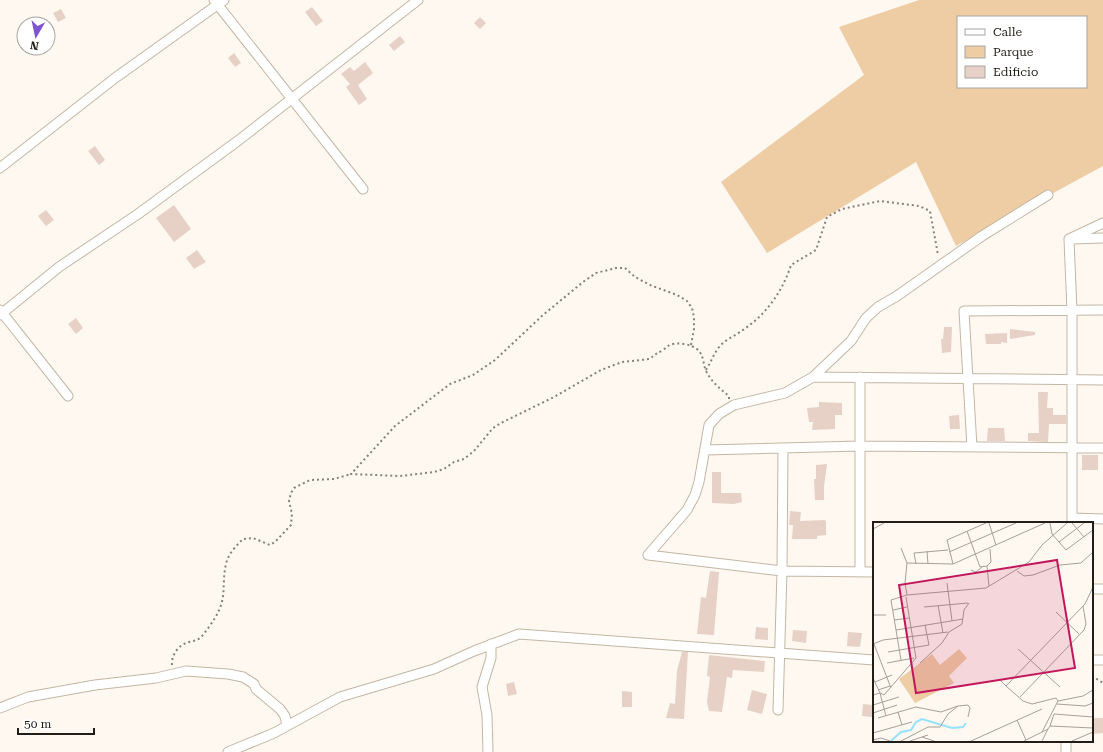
<svg xmlns="http://www.w3.org/2000/svg" width="1103" height="752" viewBox="0 0 1103 752" font-family="'Roboto Serif',serif">
<style>
.green{fill:#eecda5;fill-rule:evenodd}
.building{fill:#e7d1c6}
.lines{fill:none;stroke-linecap:round;stroke-linejoin:round}
.minor-casing{stroke:#c4b6a4;stroke-width:11}
.path{stroke:#87817a;stroke-width:2;stroke-dasharray:2 3;stroke-linecap:butt}
.minor{stroke:#fff;stroke-width:9}
.inset-river{fill:none;stroke:#95e2fb;stroke-width:2}
.inset-road{fill:none;stroke:#a6a099;stroke-width:1}
.view{fill:#c2185b;fill-opacity:0.15;stroke:#c2185b;stroke-width:2}
.inset-edge{fill:none;stroke:#221d16;stroke-width:2}
</style>
<rect width="100%" height="100%" fill="#fef8f1"/>
<path class="green" d="M919 0H1103V166L956 246 916 162 767 253 721 182 864 75 839 27ZM958 17H1086V87H958Z"/>
<path class="building" d="M312 7 323 21 316 26 305 12Z
M61 9 66 18 58 22 53 13Z
M480 17 486 23 480 29 474 23Z
M400 36 405 42 394 51 389 45Z
M234 53 241 63 235 67 228 58Z
M365 62 373 73 358 85 367 99 359 105 346 87 350 84 341 74 350 67 354 71Z
M95 146 105 160 99 165 88 151Z
M174 205 191 229 174 242 156 218Z
M46 210 54 220 46 226 38 216Z
M197 250 206 262 194 269 186 258Z
M76 318 83 328 76 334 68 324Z
M944 327H952L951 352 942 353 941 339H943Z
M1010 329 1035 332V335L1010 339Z
M1007 333V343L1001 342V344H986L985 334Z
M1038 392H1048L1047 408H1053V415H1066V424H1049L1048 442 1028 441V433H1039Z
M819 402 842 403V415H835V429L812 430 813 422H809L807 408 819 407Z
M959 415 960 429H950L949 416Z
M988 428H1004L1005 441H987Z
M1082 455H1098V470H1082Z
M827 464 824 486V500H815L814 479H816V465Z
M712 472H721V493H741L742 502 734 504 712 503Z
M790 511 801 512 800 521 825 520 826 522V535L817 536V539H792L793 525H789Z
M710 571 719 572 714 635 697 634 701 597 706 598Z
M756 627 768 628V640L755 639Z
M793 630 807 631 806 643 792 641Z
M848 632 862 633 860 647 847 646Z
M682 652H688L684 719 666 718 670 703 675 704 677 671Z
M709 655 765 661 764 672 733 670 732 678 727 677 722 712 709 711 707 702 710 677 707 676Z
M514 682 517 694 508 696 506 684Z
M752 690 767 694 762 714 747 710Z
M622 691 632 692V707H622Z
M863 704 873 705 872 717 862 716Z
M1092 718H1103V733L1092 734Z"/>
<g class="lines">
<defs>
<path id="minor" d="M214 0 363 189
M0 168 115 78 224 0
M1069 239 1072 311V523
M1069 239 1103 223
M1072 239 1103 238
M0 310 68 396
M0 315 59 267 138 214 239 140 418 0
M813 377 1103 380
M860 377V572
M972 447 964 311 1103 310
M705 450 860 446 1103 448
M1072 518 1103 519
M648 555 687 510 695 495 699 482 709 425 719 414 734 405 785 393 813 377 851 341 866 318 878 307 897 296 982 236 1048 195
M648 555 782 571 874 572
M1092 589H1103
M1092 660H1103
M0 708 28 697 95 685 156 678 186 671 228 674 243 677 254 684 256 689 280 709 285 716 287 726
M778 710 782 571 783 448
M228 752 274 733 340 697 434 669 474 651 519 634 874 660
M488 752 487 715 482 687 491 658V644
M1066 752V741"/>
</defs>
<use href="#minor" class="minor-casing"/>
<path class="path" d="M691 345 694 329V317L692 308 687 301 677 295 650 285 635 277 625 268H616L596 273 583 282 543 315 495 360 473 375 450 384 395 426 351 474 400 476 434 472 444 469 454 462 464 459 474 451 493 428 501 423 554 397 601 370 622 362 650 359C655 354 658 353 663 350 665 349 666 347 668 346 676 341 693 344 699 351 704 357 703 364 706 371 711 381 720 389 729 396V399
M706 370C711 362 714 353 720 346 725 340 733 337 740 332 765 316 782 293 791 265L816 250 827 217 842 209 880 201 919 206 930 211 938 255
M172 665C171 656 178 646 186 643 191 641 196 641 200 638 206 632 211 624 215 618 228 596 221 586 226 564 228 554 236 546 243 539L253 538 270 545 275 542 291 525 292 514 289 501 291 493 294 488 310 480 334 479 351 474
M1092 676 1103 683"/>
<use href="#minor" class="minor"/>
</g>
<g transform="translate(873 522)">
<rect width="220" height="220" fill="#fef8f1"/>
<path d="M86 127 94 136 76 154 81 161 42 181 26 157 59 132 67 143Z" fill="#eecda5"/>
<path class="inset-river" d="M18 219 28 210 38 208 43 200 49 197 79 206 90 205 93 201"/>
<path class="inset-road" d="M116 1 123 23M177 1 179 12 193 28 220 8M199 1 211 15M0 7 11 1M94 9 107 45 114 44 118 40 117 27M186 20 211 1M28 26 34 41 32 61 34 73M54 29 55 42M76 30 143 1M34 41 80 42 172 1M43 42 41 31 75 28M80 42 74 18 113 1M114 44 116 64M98 48 103 50 109 45M144 49 151 54 160 53 187 43 208 41 220 30M74 61 79 99M33 75 43 136M65 83 70 111M51 85 95 81M20 88 34 85M183 90 206 112M0 93H13M21 98 36 96M23 108 90 97M0 122 10 118 75 110M1 122 18 166M145 127 187 165M15 130 56 123 52 103M28 138 18 78 34 73 113 66 156 40 169 23 194 1M14 141 41 136M47 141 69 121 76 110 89 102 91 88 96 81M0 156 7 171 11 173 43 136M127 158 133 164 212 82 220 65M2 160 19 153M133 164 150 179 159 182 183 176 185 179 169 210M5 168 17 164M0 173 7 171 13 194M147 175 211 108 213 102 210 84M185 179 210 174 220 168M184 182 212 184 220 181M0 183 26 175M25 190 29 203M0 191 24 183M5 196 43 185 68 190 85 184M144 198 153 218M177 204 181 192 220 195M175 207 177 204 220 206M0 211 39 200M49 215 61 219M0 218 8 216 17 219M28 219 55 205H67L75 192 85 184 95 183 97 186 95 195M37 219 55 213M98 219 169 187M151 219 175 207 169 219M199 219 220 210"/>
<path class="view" d="M184 38 202 146 43 171 26 63Z"/>
<rect width="220" height="220" class="inset-edge"/>
</g>
<rect x="957" y="16" width="130" height="72" fill="#ffffff" stroke="#a7a5a2"/>
<rect x="965" y="29" width="20" height="6" fill="#ffffff" stroke="#a7a5a2"/>
<text x="993" y="36" font-size="12" fill="#221d16">Calle</text>
<rect x="965" y="46" width="20" height="12" fill="#eecda5" stroke="#a7a5a2"/>
<text x="993" y="56" font-size="12" fill="#221d16">Parque</text>
<rect x="965" y="66" width="20" height="12" fill="#e7d1c6" stroke="#a7a5a2"/>
<text x="993" y="76" font-size="12" fill="#221d16">Edificio</text>
<g transform="translate(36 36) rotate(189)"><circle r="19" fill="#ffffff" stroke="#a7a5a2"/>
<path d="M0-3L7 15L0 10L-7 15Z" fill="#7e55ce"/>
<text y="-6" font-size="11" font-weight="bold" text-anchor="middle" fill="#221d16">N</text>
</g>
<path d="M18 728v6h76v-6" fill="none" stroke="#221d16" stroke-width="2"/>
<text x="24" y="728" font-size="12" fill="#221d16" stroke="#ffffff" stroke-width="3" paint-order="stroke">50 m</text>
</svg>
